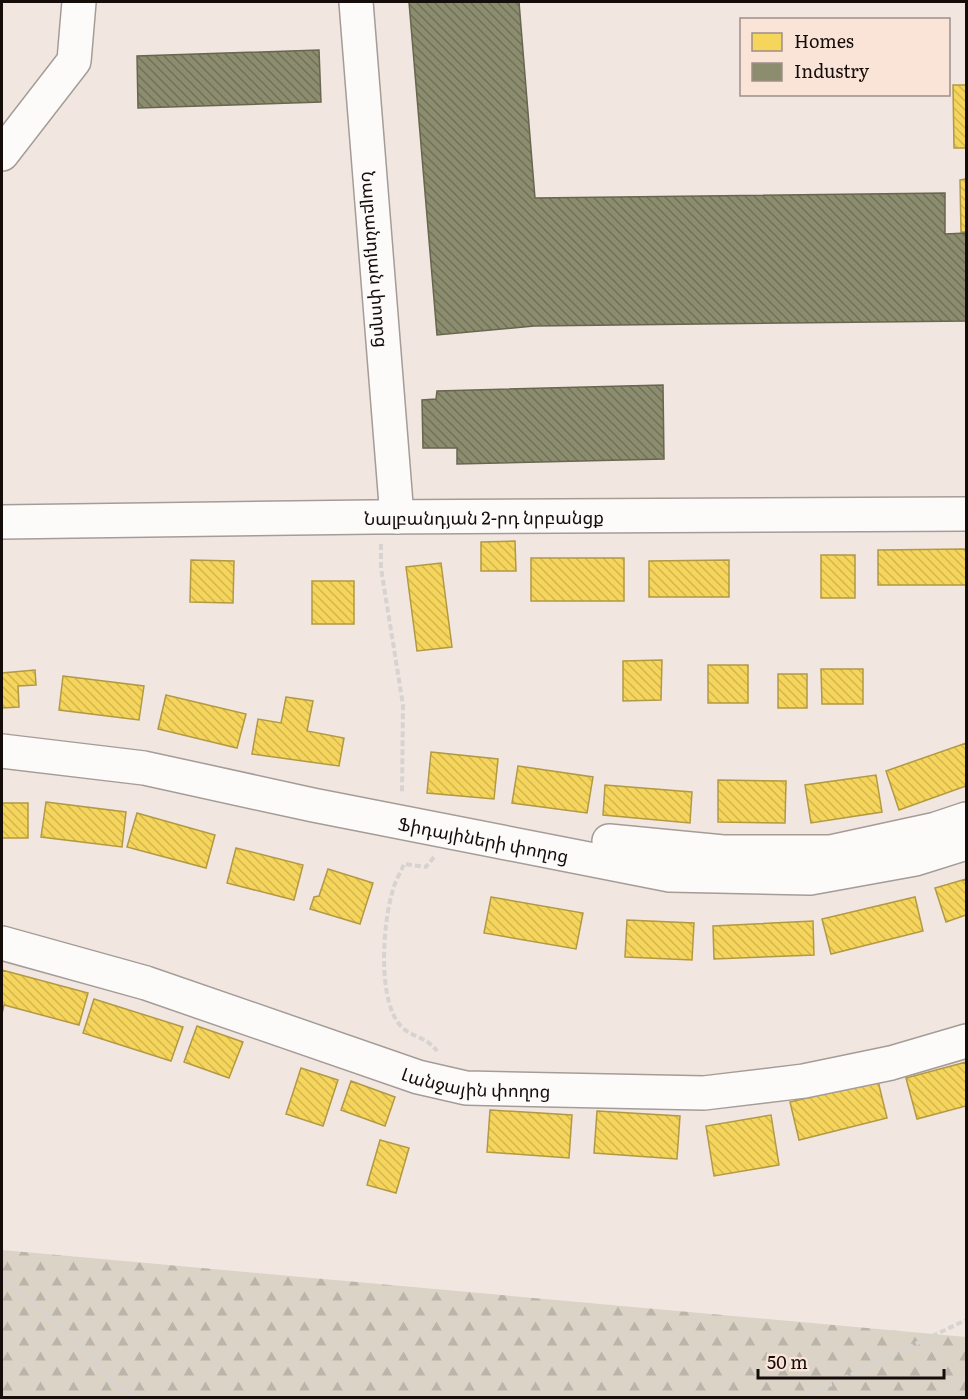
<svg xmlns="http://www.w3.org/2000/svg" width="968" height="1399" viewBox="0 0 968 1399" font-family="Literata,'Noto Sans Armenian',serif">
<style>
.forest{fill:url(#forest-firs)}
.homes{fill:url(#homes-back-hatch);stroke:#b29943;stroke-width:1.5}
.industry{fill:url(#industry-back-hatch);stroke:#686650;stroke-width:1.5}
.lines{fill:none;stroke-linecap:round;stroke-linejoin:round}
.minor-casing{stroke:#a49c97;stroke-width:36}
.path{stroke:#d7d3d1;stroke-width:4;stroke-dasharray:6 3;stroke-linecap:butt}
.minor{stroke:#fdfbfa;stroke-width:33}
.labels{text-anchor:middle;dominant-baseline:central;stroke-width:6;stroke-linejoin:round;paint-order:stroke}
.street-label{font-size:18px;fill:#150d0a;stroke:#fae4d8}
</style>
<defs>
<pattern id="forest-firs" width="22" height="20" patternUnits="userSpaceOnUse" patternTransform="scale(1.5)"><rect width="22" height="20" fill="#dad3c6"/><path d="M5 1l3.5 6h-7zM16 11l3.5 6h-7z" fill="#bab4a9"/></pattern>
<pattern id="homes-back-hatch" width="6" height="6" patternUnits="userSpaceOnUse" patternTransform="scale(1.5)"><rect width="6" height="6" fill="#f6d55c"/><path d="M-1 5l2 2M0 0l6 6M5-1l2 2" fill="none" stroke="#d2b64f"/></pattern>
<pattern id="industry-back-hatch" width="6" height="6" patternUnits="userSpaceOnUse" patternTransform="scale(1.5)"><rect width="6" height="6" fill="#8c8c6e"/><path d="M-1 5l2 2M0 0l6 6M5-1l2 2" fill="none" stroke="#717159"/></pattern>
</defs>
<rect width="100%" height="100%" fill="#f2e6e0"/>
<path class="forest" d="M2 1250 966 1337V1397H2Z"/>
<path class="homes" d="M953 85H966V148H954Z
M966 179V232H961L960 180Z
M515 541 516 571H481V542Z
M966 549V585H878V550Z
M821 555H855V598H821Z
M531 558H624V601H531Z
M191 560 234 561 233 603 190 602Z
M729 560V597H649V561Z
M441 563 452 647 417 651 406 567Z
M312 581H354V624H312Z
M662 660 661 700 623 701V661Z
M708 665H748V703H708Z
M821 669H863V704H822Z
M35 670 36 685 18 686 19 707 2 708V673Z
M778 674H807V708H778Z
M63 676 144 686 139 720 59 710Z
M166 695 246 714 237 748 158 729Z
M286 697 313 701 307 731 344 738 339 766 252 754 258 719 281 723Z
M966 743V786L899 810 886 771Z
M431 752 498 759 494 799 427 793Z
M518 766 593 777 587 813 512 803Z
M876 775 882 812 811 823 805 785Z
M718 780 786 781 785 823 718 822Z
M605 785 692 792 690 823 603 815Z
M46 802 126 812 122 847 41 837Z
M2 803H28V838H2Z
M137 813 215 835 206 868 127 847Z
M236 848 303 865 294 900 227 883Z
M328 869 373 883 360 924 310 909 314 897 319 896Z
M966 879V915L946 922 935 888Z
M491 897 583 913 576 949 484 933Z
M915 897 923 931 831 954 822 919Z
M627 920 694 923 692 960 625 957Z
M813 921 814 955 714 959 713 926Z
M2 970 88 993 79 1025 4 1005 2 1014Z
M94 999 183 1027 171 1061 83 1033Z
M197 1026 243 1042 229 1078 184 1062Z
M966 1062V1106L917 1119 906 1078Z
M301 1068 338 1080 323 1126 286 1114Z
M351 1081 395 1097 385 1126 341 1110Z
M878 1081 887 1118 799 1140 790 1102Z
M490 1110 572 1115 569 1158 487 1152Z
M597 1111 680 1116 677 1159 594 1153Z
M771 1115 779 1165 714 1176 706 1126Z
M380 1140 409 1148 396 1193 367 1185Z"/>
<path class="industry" d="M409 2H519L535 198 945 193V234L966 233V321L534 326 437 335Z
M319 50 321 102 138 108 137 56Z
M663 385 664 459 457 464V448H423L422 400 436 399 437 391Z"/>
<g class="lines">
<defs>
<g id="minor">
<path id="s1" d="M356 2 397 517"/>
<path d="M2 154 74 61 79 2"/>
<path id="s2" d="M2 522 372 517 966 514"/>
<path id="s3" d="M2 751 144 768 313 805 670 875 810 878 915 859 966 843"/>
<path d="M609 841 723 852H830L936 829 966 819"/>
<path id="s4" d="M2 943 146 983 418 1077 466 1088 704 1093 804 1081 891 1063 966 1041"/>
</g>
</defs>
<use href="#minor" class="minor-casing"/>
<path class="path" d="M381 544V568L403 705 402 793
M434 857 426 867 404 864C401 872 395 881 393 890 383 920 376 1005 403 1028 415 1039 424 1035 437 1051
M2 1279 67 1330 122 1391 137 1398
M802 1398 966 1320"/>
<use href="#minor" class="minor"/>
</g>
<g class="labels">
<g class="street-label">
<text stroke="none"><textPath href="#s1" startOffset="258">Նալբանդյան փողոց</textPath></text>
<text stroke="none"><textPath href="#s2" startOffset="482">Նալբանդյան 2-րդ նրբանցք</textPath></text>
<text stroke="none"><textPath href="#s3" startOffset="490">Ֆիդայիների փողոց</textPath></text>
<text stroke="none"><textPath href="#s4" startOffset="496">Լանջային փողոց</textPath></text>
</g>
</g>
<rect width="968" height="1399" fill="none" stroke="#150d0a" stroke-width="6"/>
<rect x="740" y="18" width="210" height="78" fill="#fae4d8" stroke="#9e8e86" stroke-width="1.5"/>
<rect x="752" y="33" width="30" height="18" fill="#f6d55c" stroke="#9e8e86" stroke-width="1.5"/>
<text x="794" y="48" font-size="18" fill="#150d0a">Homes</text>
<rect x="752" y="63" width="30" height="18" fill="#8c8c6e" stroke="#9e8e86" stroke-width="1.5"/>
<text x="794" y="78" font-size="18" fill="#150d0a">Industry</text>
<path d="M758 1369v9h186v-9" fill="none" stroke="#150d0a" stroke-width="3"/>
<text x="767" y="1369" font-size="18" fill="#150d0a" stroke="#fae4d8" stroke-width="4.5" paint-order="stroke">50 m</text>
</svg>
